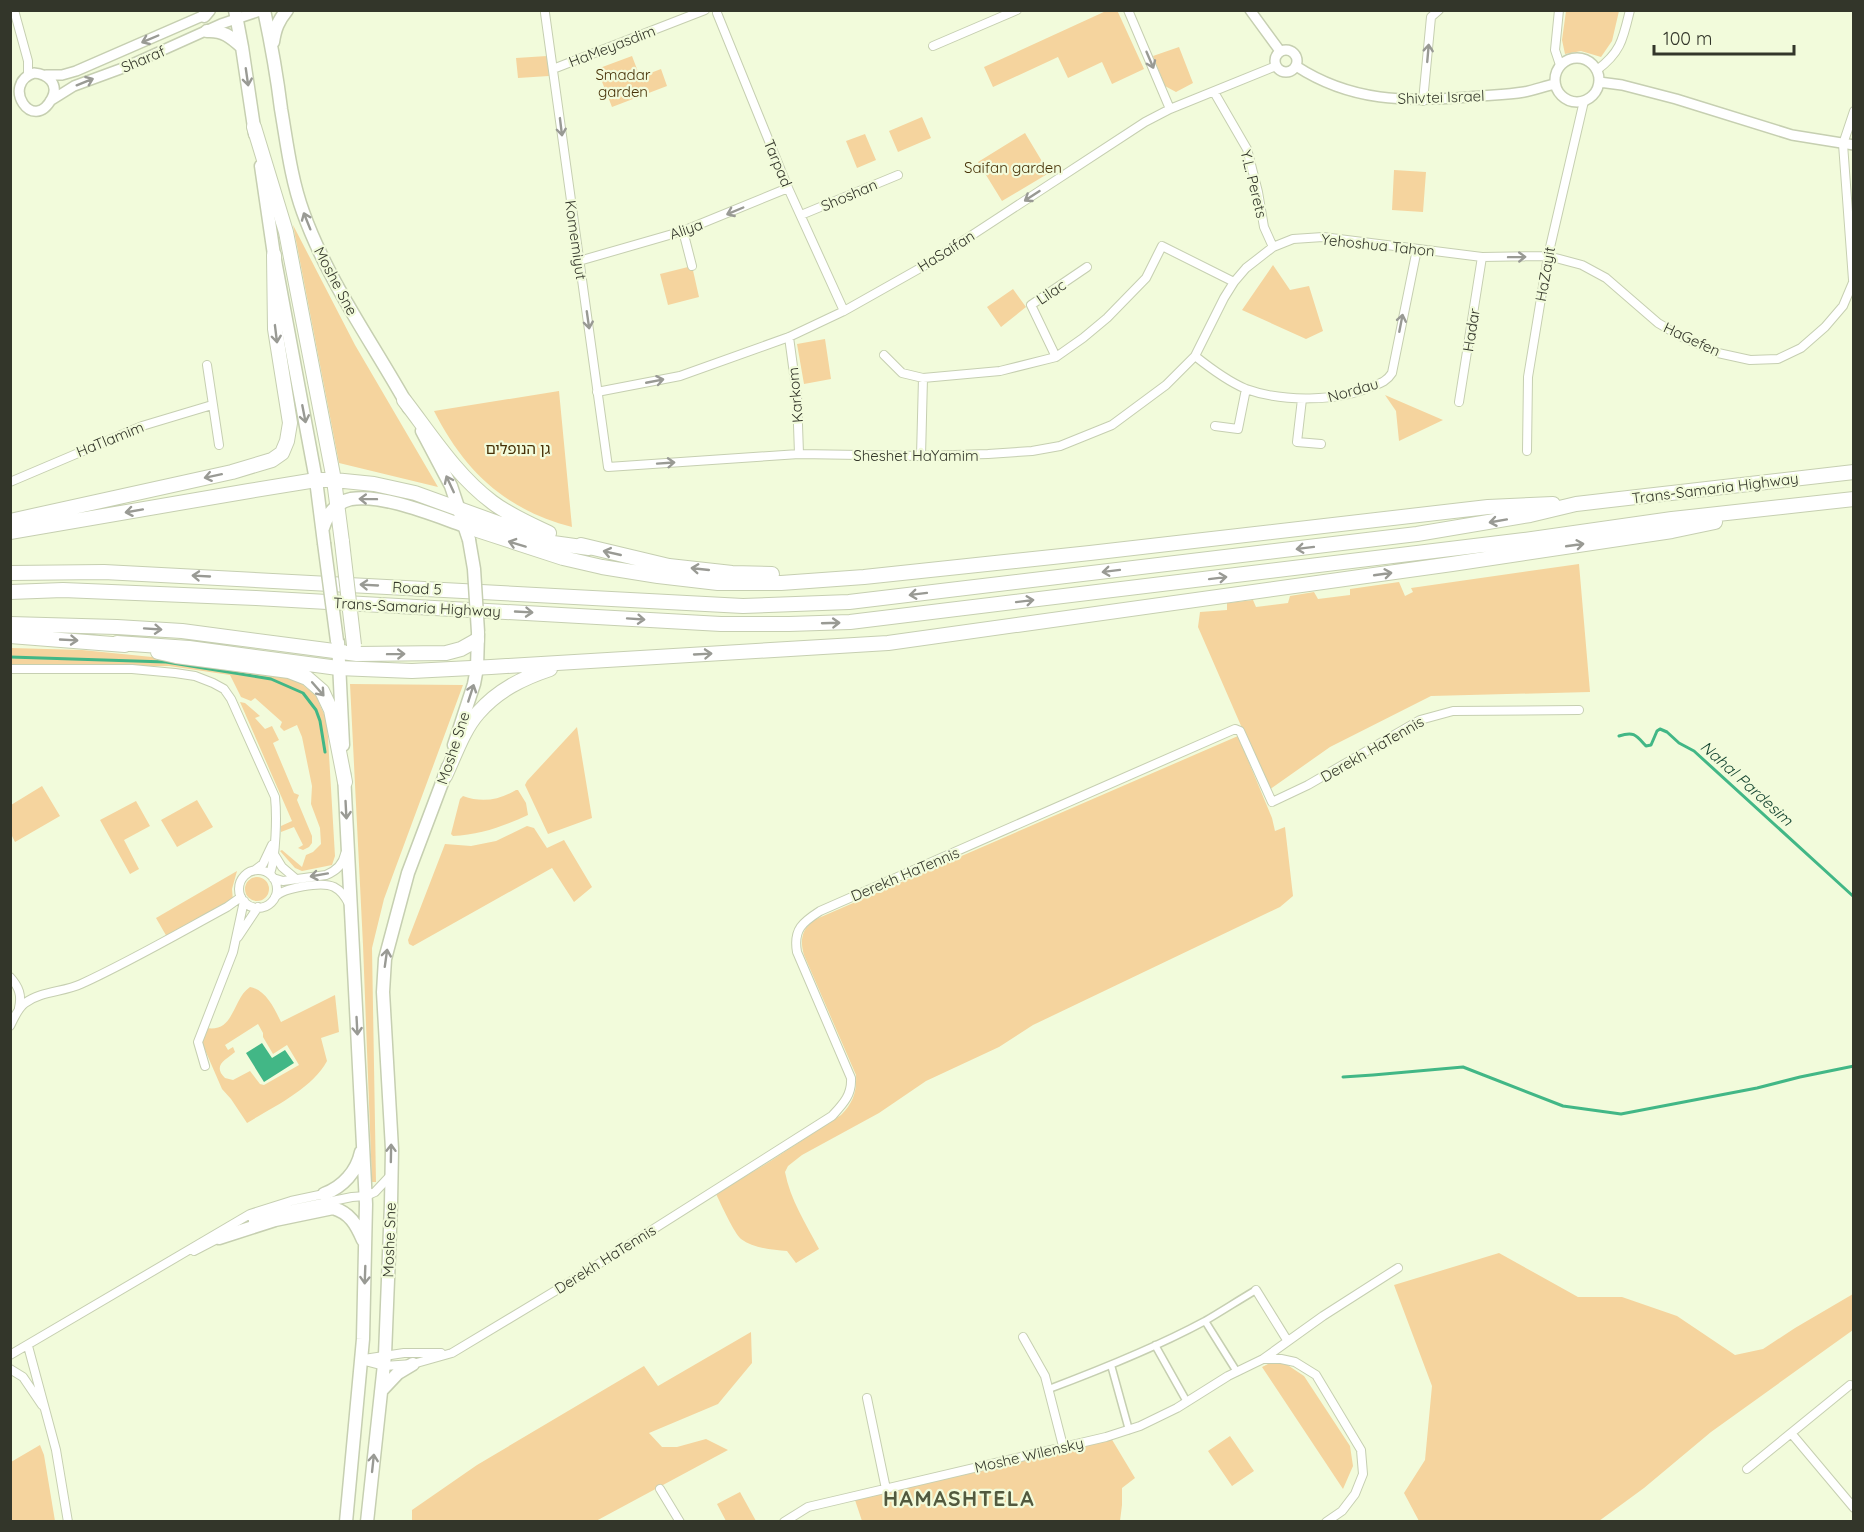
<svg xmlns="http://www.w3.org/2000/svg" width="1864" height="1532" viewBox="0 0 1864 1532" font-family="Quicksand,'Noto Sans Hebrew',sans-serif">
<style>
.green{fill:#f5d49e;fill-rule:evenodd}
.water{fill:#42b786}
.lines{fill:none;stroke-linecap:round;stroke-linejoin:round}
.stream{stroke:#42b786;stroke-width:3}
.pedestrian-casing{stroke:#c6cfb1;stroke-width:9}
.minor-casing{stroke:#c6cfb1;stroke-width:10}
.tertiary-casing{stroke:#c6cfb1;stroke-width:12}
.primary-casing{stroke:#c6cfb1;stroke-width:15}
.motorway-casing{stroke:#c6cfb1;stroke-width:16}
.pedestrian{stroke:#fff;stroke-width:6}
.minor{stroke:#fff;stroke-width:8}
.tertiary{stroke:#fff;stroke-width:9}
.primary{stroke:#fff;stroke-width:12}
.motorway{stroke:#fff;stroke-width:14}
.primary-bridge-casing{stroke:#c6cfb1;stroke-width:15;stroke-linecap:butt}
.motorway-bridge-casing{stroke:#c6cfb1;stroke-width:16;stroke-linecap:butt}
.primary-bridge{stroke:#fff;stroke-width:12}
.motorway-bridge{stroke:#fff;stroke-width:14}
.oneway{stroke:#999a94}
.labels{text-anchor:middle;dominant-baseline:central;stroke-width:4.5;stroke-linejoin:round;paint-order:stroke}
.street-label{font-size:15px;fill:#33362a;stroke:#f2fbdb}
.park-label{font-size:15px;fill:#463006;stroke:#f2fbdb}
.water-label{font-size:16px;font-style:italic;fill:#144430;stroke:#f2fbdb}
.district-label{font-size:21px;font-weight:bold;letter-spacing:1.5px;fill:#52593e;stroke:#f2fbdb}
</style>
<rect width="100%" height="100%" fill="#f2fbdb"/>
<path class="green" d="M1117 10 1144 69 1112 84 1102 62 1068 78 1058 57 993 87 984 67 1106 11Z
M1566 11H1619L1612 41 1601 57 1581 51 1565 54 1562 40Z
M1179 47 1193 83 1176 92 1165 86 1153 56Z
M547 56 549 76 518 78 516 58Z
M632 56 640 77 661 69 667 86 612 107 597 69Z
M922 117 931 138 898 152 889 131Z
M1025 133 1049 173 1002 201 978 162Z
M865 134 876 160 857 168 846 141Z
M1394 170 1426 172 1423 212 1392 210Z
M293 225 355 345 438 487 339 463Z
M1273 265 1290 290 1309 286 1323 331 1306 339 1242 310Z
M692 266 699 297 668 305 660 274Z
M1013 289 1026 307 1001 327 987 307Z
M825 339 831 379 804 384 797 344Z
M559 391 572 527C506 510 465 472 434 411Z
M1385 395 1443 420 1399 441 1396 411Z
M1579 564 1590 692 1431 696 1330 747 1269 790 1198 627 1200 612 1227 610V603L1253 600 1256 607 1288 603 1290 596 1314 592 1318 599 1350 595V589L1399 582 1405 596 1413 592 1411 588Z
M11 648 82 650 162 658 229 667 290 678 302 684 316 696 327 721 335 856 332 865 302 871 295 868 280 851 282 850 302 867 306 855 313 852 321 844 320 828 311 804 312 786 302 737 297 725 284 731 280 727 282 722 255 698 251 701 241 697 230 675 169 666 11 667Z
M350 684 463 685 384 899 372 948 376 1182H372L363 945Z
M240 702 245 703 260 716 255 718 265 729 272 726 279 740 273 743 294 793 299 795 297 800 312 836V843L309 847 303 850 298 848 303 845 294 827 281 832V826L292 821Z
M577 727 592 818 548 834 525 785 527 781Z
M1238 736 1272 818 1275 831 1285 827 1293 896 1280 907 1033 1025 999 1047 926 1081 879 1113 802 1155 788 1166 785 1172C790 1199 806 1224 819 1249L796 1263 787 1251C772 1250 753 1248 741 1239 734 1233 721 1204 716 1194L769 1162 841 1115C853 1103 857 1092 856 1075L804 955C800 941 801 930 814 920Z
M42 786 60 816 15 842 11 834V805Z
M516 790H518L526 803 528 815C504 826 480 835 453 836L451 834 460 799 463 796C482 803 499 800 516 790Z
M197 800 213 827 177 847 161 820Z
M136 801 150 826 124 840 139 869 130 874 100 820Z
M527 826 534 828 547 848 564 840 592 887 574 902 552 868 413 946 409 944 408 940 445 844 471 846 496 841Z
M237 871 232 889 233 901 167 937 156 918Z
M245 889a12 12 0 1 1 24 0a12 12 0 1 1-24 0Z
M250 987C266 990 274 1008 281 1022L335 995 339 1032 321 1038 327 1061C312 1089 273 1107 247 1123L231 1099 222 1089 202 1043 206 1028C235 1033 232 999 250 987ZM258 1024 263 1033V1037L273 1054 287 1045 299 1065 264 1085 260 1084 250 1071 233 1080 225 1078C212 1065 226 1060 235 1052L233 1047 228 1050 225 1045Z
M1499 1253 1578 1297H1622L1677 1316 1735 1355 1763 1349 1795 1328 1853 1294V1330L1711 1432 1644 1488 1599 1521H1419L1404 1493 1425 1460 1432 1386 1394 1285Z
M751 1332 752 1363 718 1404 649 1433 662 1447H677L706 1439 728 1450 596 1521 412 1522V1510L477 1465 644 1366 658 1386Z
M1268 1364H1286L1304 1376 1350 1446 1353 1466 1343 1489 1262 1367Z
M1230 1436 1254 1471 1232 1486 1208 1451Z
M1111 1438 1135 1478 1122 1488V1505L1120 1521H862L854 1497Z
M40 1445 44 1455 55 1521H11V1462Z
M740 1492 756 1521H726L717 1504Z"/>
<path class="water" d="M262 1043 272 1058 285 1050 294 1063 264 1082 246 1053Z"/>
<g class="lines">
<path class="stream" d="M10 657 166 662 271 679 303 693 316 710 320 721 325 752
M1619 736C1634 731 1636 735 1646 746L1651 745 1657 731 1660 729 1667 732 1679 743 1694 751 1854 897
M1343 1077 1373 1075 1463 1067 1563 1106 1621 1114 1757 1088 1800 1077 1854 1066"/>
<defs>
<path id="pedestrian" d="M1205 1321 1237 1372
M1155 1345 1187 1402
M1111 1365 1129 1430
M1049 1389C1102 1369 1155 1348 1205 1321 1222 1311 1239 1300 1256 1290"/>
<path id="minor" d="M14 10 28 61V75
M1128 10 1170 109
M1559 10 1555 50 1560 65
M545 13 608 467 799 454 921 456 988 454 1032 451 1060 446 1112 425 1166 385 1195 356 1224 298 1234 282 1246 268 1273 247 1293 239 1323 237 1482 257 1548 256 1582 265 1606 278 1658 323 1680 336 1718 353 1750 360 1778 359 1801 348 1825 327 1843 306 1854 280
M717 13 788 188 844 311
M933 46 1017 10
M553 69 705 10
M1597 70C1621 52 1623 39 1630 10
M1214 92 1247 149 1258 192 1264 227 1273 247
M1423 101 1431 17 1439 10
M801 215 898 175
M683 231 692 266
M579 261 683 231 788 188
M1853 280 1843 144 1854 111
M789 337 797 396 799 454
M884 355 902 373 923 378 1000 371 1056 357 1083 338 1107 318 1146 278 1162 246 1234 282
M1195 356C1210 368 1227 381 1246 389 1282 402 1338 402 1373 386 1381 383 1387 381 1392 373L1417 249
M1056 357 1031 305 1087 267
M207 365 219 445
M597 392 680 376 789 337 844 311 931 262 1145 122 1170 109 1276 66
M1302 399 1297 442 1321 444
M1459 402 1482 257
M1215 426 1238 429 1246 389
M1527 451 1528 377 1548 256 1584 101
M921 456 923 378
M10 482 142 426 212 405
M10 669H132L175 673 195 676 213 683 224 689 231 699 275 797C277 816 276 856 270 874
M274 854 282 867 296 879
M255 870 263 864 272 845
M239 889a19 19 0 1 1 38 0a19 19 0 1 1-38 0Z
M273 878 283 881 326 875C336 871 343 865 345 854
M275 897C283 888 322 881 334 887 340 890 346 898 349 904
M238 937 258 907
M10 977C19 987 22 995 19 1008
M10 1026C14 1018 18 1008 25 1003 41 991 64 992 81 984 131 961 179 933 227 907L241 897
M205 1066 198 1042 233 952 244 901
M253 1221 288 1210 352 1197 366 1196 375 1192 390 1176
M194 1251 221 1237
M1256 1290 1287 1340
M1023 1337 1045 1376 1063 1446
M28 1346 56 1450 68 1522
M10 1355 250 1214 291 1201 324 1194
M364 1359 404 1353H441
M1264 1359H1281L1295 1362 1316 1375 1361 1450 1363 1474 1355 1494 1342 1511 1326 1522
M361 1360 384 1366 413 1364 452 1353 570 1282 832 1116C843 1104 852 1095 851 1078L797 952C793 929 803 922 820 911L1235 729 1240 731 1272 802 1308 785 1420 720 1453 711 1579 710
M10 1369 23 1377 42 1405
M867 1398 886 1489
M1791 1433 1854 1508
M1747 1469 1850 1385
M660 1489 680 1522
M784 1522 808 1507 1106 1437 1140 1426 1177 1408 1228 1376 1263 1359 1323 1316 1398 1268"/>
<path id="tertiary" d="M1250 10 1280 51
M1275 61a11 11 0 1 1 22 0a11 11 0 1 1-22 0Z
M1555 80a22 22 0 1 1 44 0a22 22 0 1 1-44 0Z
M1296 66C1351 102 1406 102 1469 97 1487 95 1506 95 1524 92 1535 90 1545 86 1555 84
M34 73C48 74 59 84 52 98 33 135 0 84 34 73Z
M46 75H62L76 71 207 14
M1599 82 1622 85 1676 99 1792 135 1854 145
M50 101 74 86 123 68 221 24 263 10"/>
<path id="primary" d="M235 10 242 47 255 134
M264 10C271 43 277 76 281 109 287 144 291 179 303 212 328 282 373 343 409 408
M204 16 209 10
M207 31C223 30 231 37 242 47
M273 42C275 29 278 21 287 10
M261 166 274 255 316 480 324 543
M422 431 451 486 469 540
M323 528C327 515 336 502 351 499 384 494 433 515 465 526
M338 642 343 745
M454 745 474 684 477 668 478 634
M344 774 366 1204 363 1339 346 1522
M324 1194C343 1187 357 1171 361 1152
M219 1238 275 1220 333 1208C350 1213 356 1224 363 1240
M381 1391 398 1373 413 1364
M367 1522 385 1355 391 1204 392 1149 383 992 385 959 408 873 448 767"/>
<path id="motorway" d="M254 127 286 232 334 480 342 542
M404 400C431 435 456 475 492 502 509 515 530 524 549 533
M10 521 232 472 272 460 282 453 287 441 290 423 275 329 274 255
M465 526 563 558 602 567 658 576 718 583H781L864 577 1090 553 1488 507 1553 504
M10 532 249 491 316 480H334L374 484 415 493 553 543 589 548
M581 545 669 566 732 573 772 574
M10 573 104 572 743 606 849 602 1417 534 1530 515 1576 504 1854 472
M10 592 63 590 256 598 721 624H789L850 622 1524 540 1672 519 1854 499
M10 624 117 627 182 631 357 654 446 653 461 649 477 640
M10 636 125 645
M117 643 189 648 338 668 412 671 491 667 888 643 1452 564 1672 531 1715 522
M158 652 176 656 289 671 307 678 322 691 331 710 345 782
M445 776C455 755 463 730 478 713 498 690 523 678 550 669"/>
</defs>
<use href="#pedestrian" class="pedestrian-casing"/>
<use href="#minor" class="minor-casing"/>
<use href="#tertiary" class="tertiary-casing"/>
<use href="#primary" class="primary-casing"/>
<use href="#motorway" class="motorway-casing"/>
<use href="#pedestrian" class="pedestrian"/>
<use href="#minor" class="minor"/>
<use href="#tertiary" class="tertiary"/>
<use href="#primary" class="primary"/>
<use href="#motorway" class="motorway"/>
<defs>
<path id="primary-bridge" d="M469 540 474 569 478 632
M324 543 337 641"/>
<path id="motorway-bridge" d="M342 542 354 645"/>
</defs>
<use href="#primary-bridge" class="primary-bridge-casing"/>
<use href="#motorway-bridge" class="motorway-bridge-casing"/>
<use href="#primary-bridge" class="primary-bridge"/>
<use href="#motorway-bridge" class="motorway-bridge"/>
</g>
<defs><path id="oneway-shaft" d="M-6 0H5M1.5-3L5.5 0L1.5 3" fill="none" stroke-width="1.6" stroke-linecap="round" stroke-linejoin="round" transform="scale(1.5)"/></defs>
<g class="oneway">
<use href="#oneway-shaft" transform="translate(150 39) rotate(157)"/>
<use href="#oneway-shaft" transform="translate(1428 53) rotate(-85)"/>
<use href="#oneway-shaft" transform="translate(1150 60) rotate(67)"/>
<use href="#oneway-shaft" transform="translate(247 77) rotate(82)"/>
<use href="#oneway-shaft" transform="translate(85 82) rotate(-22)"/>
<use href="#oneway-shaft" transform="translate(561 127) rotate(83)"/>
<use href="#oneway-shaft" transform="translate(1032 196) rotate(147)"/>
<use href="#oneway-shaft" transform="translate(735 211) rotate(157)"/>
<use href="#oneway-shaft" transform="translate(307 221) rotate(-112)"/>
<use href="#oneway-shaft" transform="translate(1517 257) rotate(-1)"/>
<use href="#oneway-shaft" transform="translate(588 320) rotate(82)"/>
<use href="#oneway-shaft" transform="translate(1401 323) rotate(-79)"/>
<use href="#oneway-shaft" transform="translate(276 334) rotate(83)"/>
<use href="#oneway-shaft" transform="translate(655 381) rotate(-11)"/>
<use href="#oneway-shaft" transform="translate(304 414) rotate(79)"/>
<use href="#oneway-shaft" transform="translate(666 463) rotate(-4)"/>
<use href="#oneway-shaft" transform="translate(213 476) rotate(168)"/>
<use href="#oneway-shaft" transform="translate(450 484) rotate(-115)"/>
<use href="#oneway-shaft" transform="translate(368 499) rotate(-179)"/>
<use href="#oneway-shaft" transform="translate(134 511) rotate(170)"/>
<use href="#oneway-shaft" transform="translate(1498 521) rotate(170)"/>
<use href="#oneway-shaft" transform="translate(517 544) rotate(-163)"/>
<use href="#oneway-shaft" transform="translate(1575 545) rotate(-8)"/>
<use href="#oneway-shaft" transform="translate(1305 548) rotate(173)"/>
<use href="#oneway-shaft" transform="translate(612 553) rotate(-167)"/>
<use href="#oneway-shaft" transform="translate(700 569) rotate(-174)"/>
<use href="#oneway-shaft" transform="translate(1111 571) rotate(173)"/>
<use href="#oneway-shaft" transform="translate(1383 574) rotate(-8)"/>
<use href="#oneway-shaft" transform="translate(201 576) rotate(-177)"/>
<use href="#oneway-shaft" transform="translate(1218 578) rotate(-7)"/>
<use href="#oneway-shaft" transform="translate(369 585) rotate(-177)"/>
<use href="#oneway-shaft" transform="translate(918 594) rotate(173)"/>
<use href="#oneway-shaft" transform="translate(1025 601) rotate(-7)"/>
<use href="#oneway-shaft" transform="translate(524 612) rotate(3)"/>
<use href="#oneway-shaft" transform="translate(636 619) rotate(4)"/>
<use href="#oneway-shaft" transform="translate(831 623) rotate(-2)"/>
<use href="#oneway-shaft" transform="translate(153 629) rotate(4)"/>
<use href="#oneway-shaft" transform="translate(69 640) rotate(3)"/>
<use href="#oneway-shaft" transform="translate(396 654) rotate(-1)"/>
<use href="#oneway-shaft" transform="translate(703 654) rotate(-3)"/>
<use href="#oneway-shaft" transform="translate(318 689) rotate(49)"/>
<use href="#oneway-shaft" transform="translate(471 693) rotate(-72)"/>
<use href="#oneway-shaft" transform="translate(346 810) rotate(87)"/>
<use href="#oneway-shaft" transform="translate(319 875) rotate(170)"/>
<use href="#oneway-shaft" transform="translate(386 958) rotate(-82)"/>
<use href="#oneway-shaft" transform="translate(357 1026) rotate(87)"/>
<use href="#oneway-shaft" transform="translate(391 1153) rotate(-89)"/>
<use href="#oneway-shaft" transform="translate(365 1275) rotate(92)"/>
<use href="#oneway-shaft" transform="translate(373 1463) rotate(-84)"/>
</g>
<g class="labels">
<g class="street-label">
<text transform="translate(612 46) rotate(-21)">HaMeyasdim</text>
<text transform="translate(143 59) rotate(-23)">Sharaf</text>
<text transform="translate(1441 97) rotate(-2)">Shivtei Israel</text>
<text transform="translate(778 163) rotate(67)">Tarpad</text>
<text transform="translate(1254 184) rotate(76)">Y.L. Perets</text>
<text transform="translate(849 195) rotate(-23)">Shoshan</text>
<text transform="translate(686 229) rotate(-19)">Aliya</text>
<text transform="translate(576 240) rotate(82)">Komemiyut</text>
<text transform="translate(1378 245) rotate(6)">Yehoshua Tahon</text>
<text transform="translate(946 251) rotate(-32)">HaSaifan</text>
<text transform="translate(1545 274) rotate(-80)">HaZayit</text>
<text transform="translate(336 281) rotate(62)">Moshe Sne</text>
<text transform="translate(1051 292) rotate(-34)">Lilac</text>
<text transform="translate(1471 330) rotate(-81)">Hadar</text>
<text transform="translate(1692 339) rotate(25)">HaGefen</text>
<text transform="translate(1353 390) rotate(-16)">Nordau</text>
<text transform="translate(795 395) rotate(-95)">Karkom</text>
<text transform="translate(110 439) rotate(-22)">HaTlamim</text>
<text x="916" y="455">Sheshet HaYamim</text>
<text transform="translate(1715 488) rotate(-7)">Trans-Samaria Highway</text>
<text transform="translate(417 588) rotate(3)">Road 5</text>
<text transform="translate(417 607) rotate(3)">Trans-Samaria Highway</text>
<text transform="translate(453 748) rotate(-72)">Moshe Sne</text>
<text transform="translate(1372 749) rotate(-30)">Derekh HaTennis</text>
<text transform="translate(905 874) rotate(-23)">Derekh HaTennis</text>
<text transform="translate(389 1240) rotate(-88)">Moshe Sne</text>
<text transform="translate(605 1259) rotate(-32)">Derekh HaTennis</text>
<text transform="translate(1029 1455) rotate(-13)">Moshe Wilensky</text>
</g>
<g class="park-label">
<text x="623" y="74">Smadar<tspan x="623" dy="17">garden</tspan></text>
<text x="1013" y="167">Saifan garden</text>
<text x="518" y="448">גן הנופלים</text>
</g>
<g class="water-label">
<text transform="translate(1747 783) rotate(42)">Nahal Pardesim</text>
</g>
<g class="district-label">
<text x="959" y="1498">HAMASHTELA</text>
</g>
</g>
<rect width="1864" height="1532" fill="none" stroke="#33362a" stroke-width="24"/>
<path d="M1654 45v9h140v-9" fill="none" stroke="#33362a" stroke-width="3"/>
<text x="1663" y="45" font-size="18" fill="#33362a" stroke="#f2fbdb" stroke-width="4.5" paint-order="stroke">100 m</text>
</svg>
